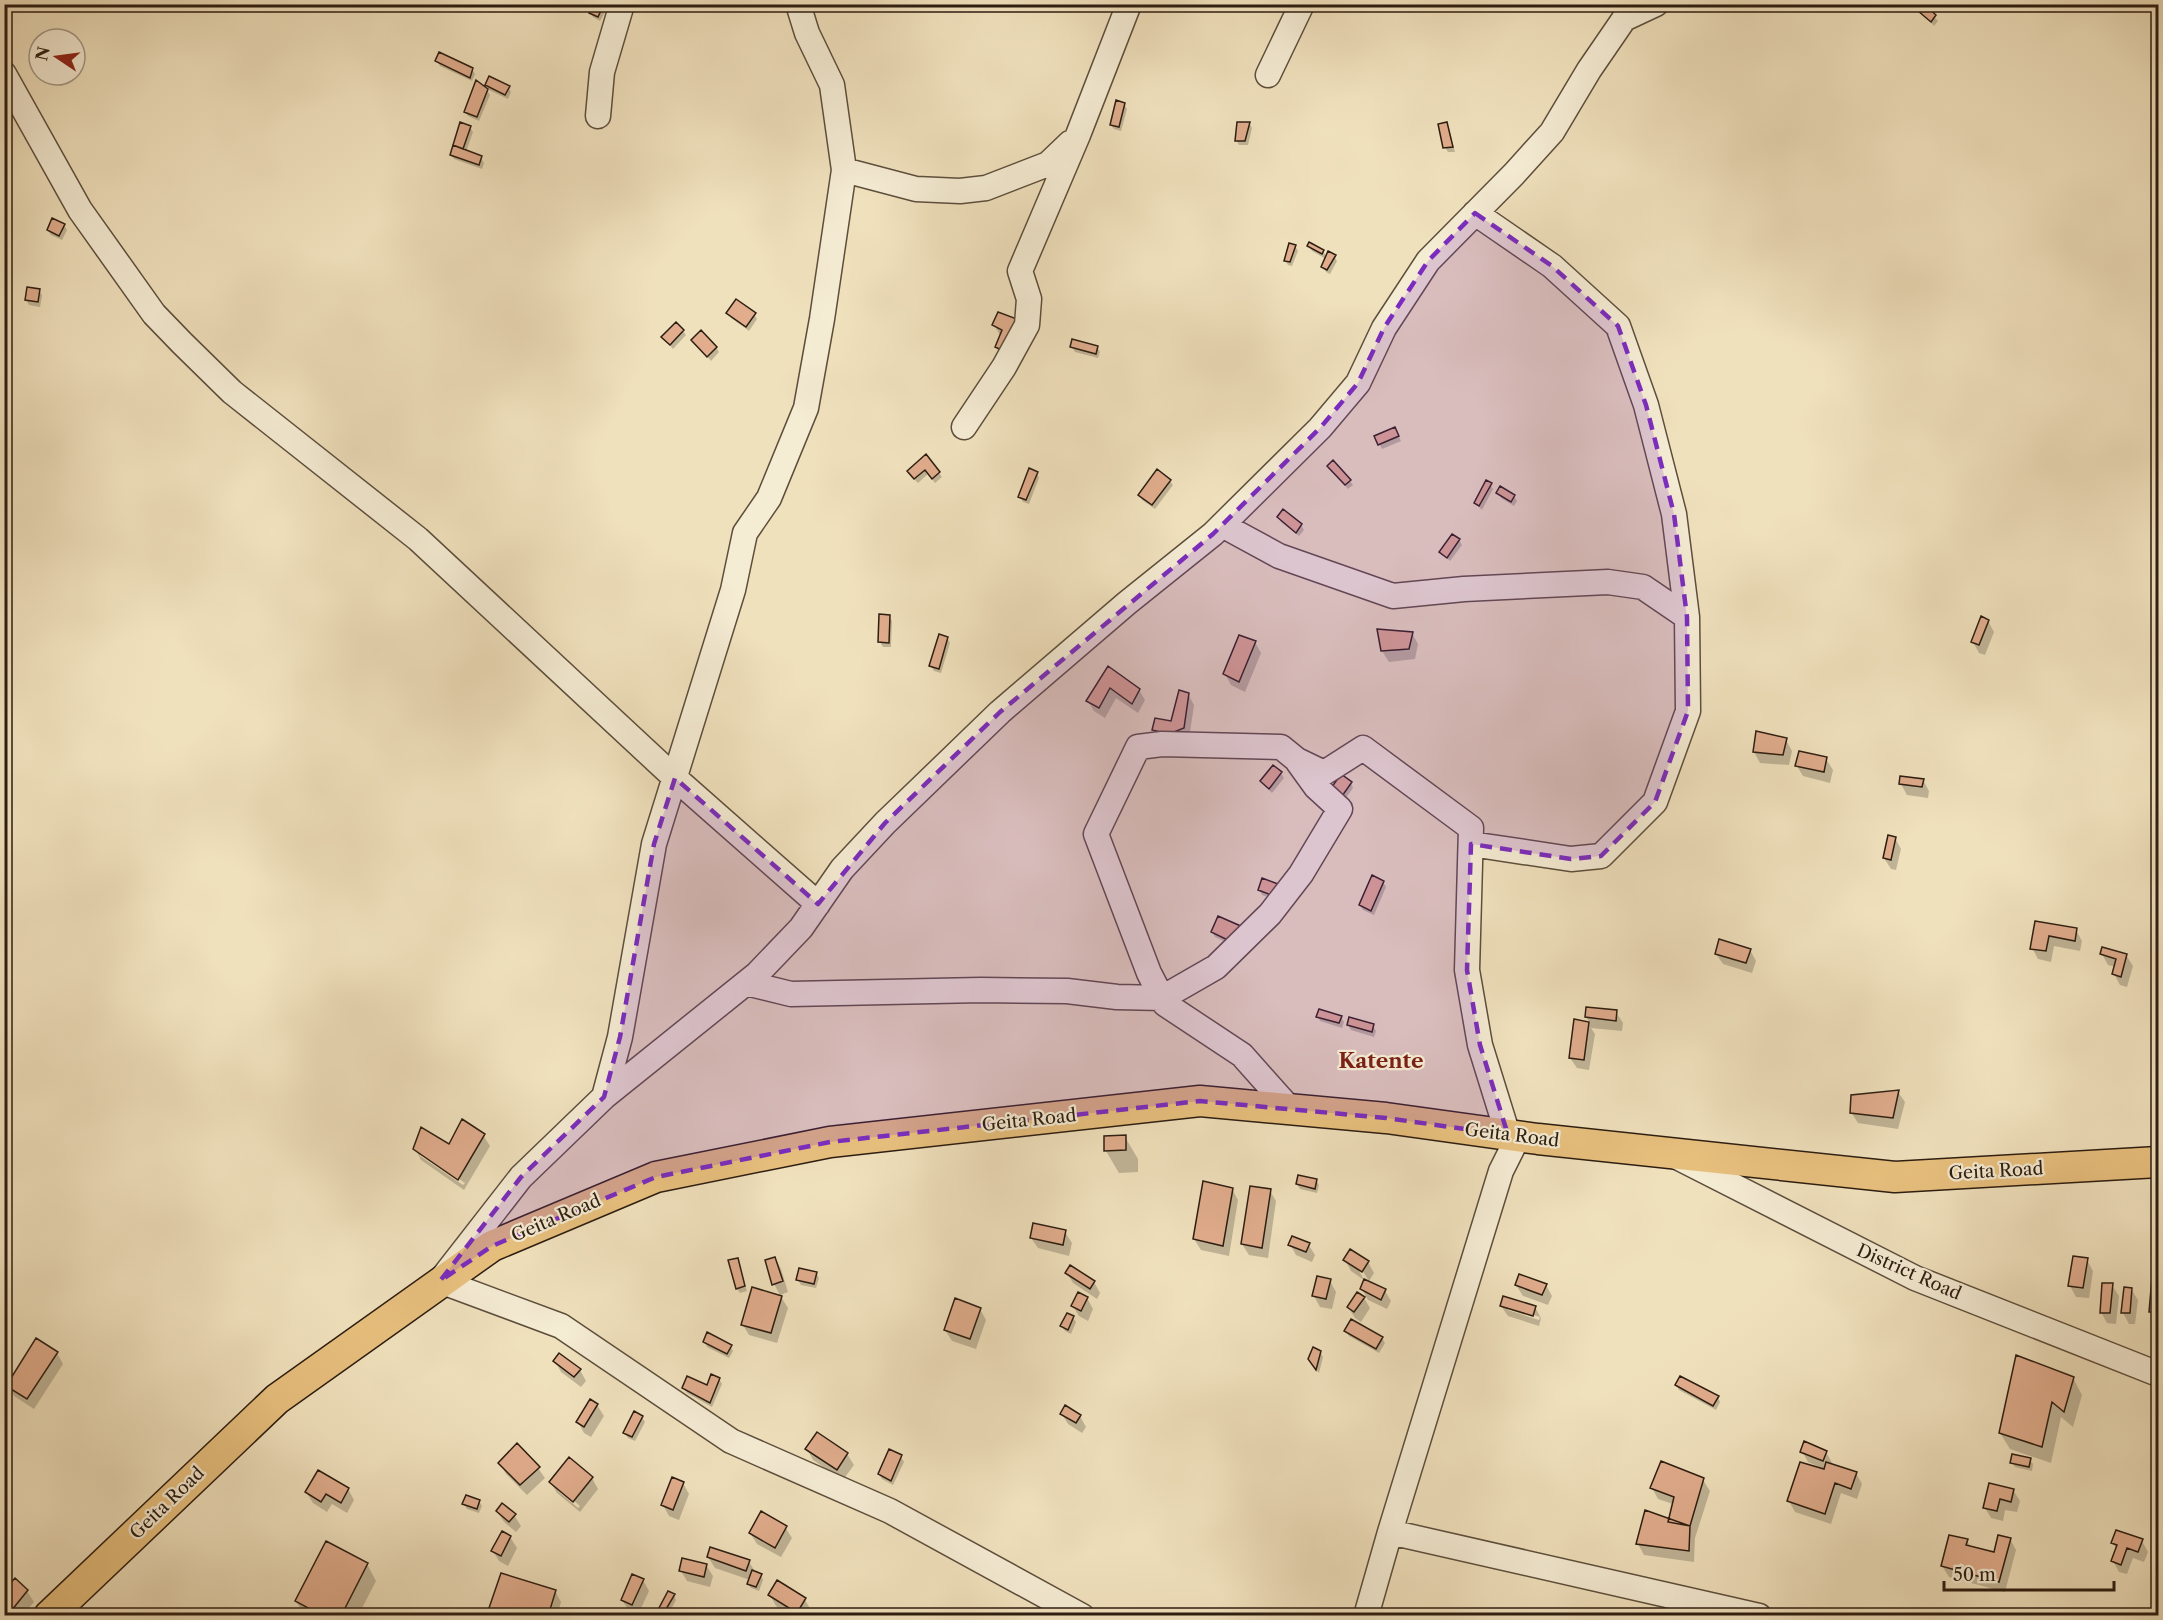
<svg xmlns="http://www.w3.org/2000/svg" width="2163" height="1620" viewBox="0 0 2163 1620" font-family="'Libre Caslon Text',serif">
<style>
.shadow{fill:#0003;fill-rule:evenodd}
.building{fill:#e1ad8d;stroke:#2c1d11;stroke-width:1.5}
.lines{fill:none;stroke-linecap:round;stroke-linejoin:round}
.minor-casing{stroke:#5d4e3c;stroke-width:27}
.major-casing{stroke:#2c1d11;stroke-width:33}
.minor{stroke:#f5ecd4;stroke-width:24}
.major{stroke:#e8c07e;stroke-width:30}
.marked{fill:#7b2cbf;fill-opacity:0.2;stroke:#7b2cbf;stroke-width:4.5;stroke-dasharray:12 8;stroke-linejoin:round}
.labels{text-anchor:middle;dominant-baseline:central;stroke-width:4.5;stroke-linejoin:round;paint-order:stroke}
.street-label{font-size:18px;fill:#2c1d11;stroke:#f5ecd4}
.quarter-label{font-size:21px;font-weight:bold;fill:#7a1f14;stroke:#f5ecd4}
</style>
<rect width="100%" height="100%" fill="#f0e1bd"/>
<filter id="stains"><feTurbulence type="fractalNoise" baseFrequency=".00333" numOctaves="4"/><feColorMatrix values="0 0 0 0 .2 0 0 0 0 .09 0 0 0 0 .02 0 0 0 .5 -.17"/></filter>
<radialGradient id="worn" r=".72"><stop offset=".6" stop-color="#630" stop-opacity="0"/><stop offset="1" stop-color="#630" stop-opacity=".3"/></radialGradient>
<path class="shadow" d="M1924 6 1938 21 1934 26 1920 11Z
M602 8 605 12 600 21 593 17 590 13Z
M437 61 472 69 475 74 472 81 440 66Z
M487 85 508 87 511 92 508 99 489 90Z
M487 90 490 95 479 121 468 116 465 111Z
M1124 104 1127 109 1121 131 1114 129 1111 125Z
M1249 123 1252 128 1248 145H1239L1236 140Z
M1446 124 1449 129 1455 152H1448L1445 147Z
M470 127 473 132 466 152 481 158 484 163 482 169 454 159 451 155Z
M4 213 8 214 11 219 9 229H4Z
M64 225 67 230 62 240 51 235 48 230Z
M1295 246 1298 251 1292 266 1288 265 1285 261Z
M1309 246 1323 251 1327 258 1334 256 1337 261 1330 274 1326 272 1323 267 1326 259 1312 251Z
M39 290 42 295 40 307 29 305 26 300Z
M728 313 754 314 757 319 749 331 731 318Z
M1021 322 1003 358 996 347 1001 337 994 325Z
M683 331 686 335 673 349 663 337Z
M693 340 716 347 719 352 711 361Z
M4 347 8 366 4 367Z
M1072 347H1097L1100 352 1098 358 1075 352Z
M1397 433 1401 441 1382 449 1376 437Z
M926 456 942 477 935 483 928 474 918 483 911 476Z
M1332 471 1350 481 1353 485 1348 489Z
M1037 473 1039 478 1029 504 1023 502 1020 497Z
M1170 481 1173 485 1155 509 1142 500 1139 495Z
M1490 484 1493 489 1482 510 1475 503Z
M1498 493 1514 496 1517 501 1514 506 1501 498Z
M1279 518 1301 525 1304 530 1299 536 1281 522Z
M1459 540 1462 545 1450 561 1441 552Z
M889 616 892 621 891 647H883L880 642Z
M1988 621 1994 632 1985 655 1979 653 1973 642Z
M1412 633 1418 644 1415 659 1389 662 1382 651Z
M947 638 950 643 941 673 934 671 931 666Z
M1255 642 1261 653 1245 692 1231 685 1225 674Z
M1108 669 1139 690 1145 700 1138 713 1116 698 1105 718 1094 711 1088 701Z
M1188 694 1194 705 1189 739 1160 741 1154 730 1172 723Z
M1786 740 1792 751 1789 765 1760 763 1754 752Z
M1826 759 1833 770 1830 783 1803 776 1797 766Z
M1281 773 1284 778 1272 793 1261 782Z
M1923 780 1929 791 1928 798 1907 795 1901 784Z
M1351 783 1353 788 1343 802 1334 796Z
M1895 838 1901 849 1896 870 1891 869 1884 858Z
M1263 880 1276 900 1262 895 1260 890Z
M1383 882 1386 887 1374 915 1363 910 1360 905Z
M1219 918 1238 948 1215 937 1212 932Z
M2036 923 2076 930 2082 941 2080 951 2054 946 2051 962 2038 959 2032 948Z
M1750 950 1756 961 1752 973 1723 964 1716 954Z
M2102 954 2126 955 2133 966 2127 987 2120 985 2114 974 2116 967 2108 965Z
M1616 1012 1623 1023 1622 1031 1591 1028 1595 1034 1589 1070 1577 1068 1570 1058 1576 1021 1590 1023 1586 1017Z
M1318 1016 1341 1017 1344 1022 1342 1028 1320 1021Z
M1348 1025 1373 1026 1376 1031 1374 1037 1351 1030Z
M1898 1092 1905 1102 1898 1129 1858 1123 1851 1112Z
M483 1135 490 1146 464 1190 421 1160 415 1148 450 1146ZM420 1152 465 1183 463 1185 420 1156Z
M1125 1137 1138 1159V1172L1119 1173 1106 1151Z
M1316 1180 1319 1185 1317 1193 1300 1189 1297 1184Z
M1232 1189 1238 1200 1229 1256 1201 1250 1194 1239Z
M1270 1191 1276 1201 1268 1258 1249 1255 1242 1244Z
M1065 1232 1072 1243 1069 1256 1038 1248 1031 1238Z
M1290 1244H1308L1315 1255 1312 1262 1296 1255Z
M775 1258 781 1269 788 1292 780 1295 774 1284Z
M737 1259 747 1291 740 1293 737 1289Z
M1345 1260 1368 1262 1374 1273 1369 1281 1359 1265 1357 1267 1364 1280 1351 1271Z
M2087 1260 2093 1271 2089 1298 2076 1297 2070 1286Z
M816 1273 819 1278 816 1288 801 1285 798 1280Z
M1067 1273 1094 1282 1100 1293 1097 1299 1073 1283Z
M2153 1278 2158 1279V1322L2151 1311Z
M1330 1281 1336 1292 1332 1309 1320 1307 1314 1296Z
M1516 1285H1546L1552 1296 1548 1305 1523 1296Z
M2112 1285 2119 1296 2116 1324 2107 1323 2101 1312Z
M1362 1289 1385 1291 1391 1301 1387 1309 1368 1300Z
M2131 1289 2138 1300 2135 1324H2129L2123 1313Z
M1357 1294 1366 1299 1364 1298 1370 1308 1361 1322 1355 1318 1348 1307Z
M781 1297 788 1308 777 1343 749 1335 743 1325Z
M1087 1298 1093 1309 1088 1321 1079 1316 1073 1306Z
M1501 1306 1535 1307 1541 1318 1539 1326 1508 1316ZM1508 1307 1540 1317 1539 1320 1508 1310Z
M980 1309 986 1320 976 1349 952 1341 945 1330Z
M1073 1318 1076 1322 1071 1334 1065 1331 1062 1326Z
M1346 1331 1382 1338 1385 1343 1379 1353 1349 1336Z
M705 1342 730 1346 733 1351 729 1358 707 1347Z
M1320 1352 1323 1357 1319 1373 1312 1365Z
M57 1353 63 1364 34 1409 14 1396 8 1386Z
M555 1361 580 1370 586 1381 581 1387 561 1372Z
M2073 1378 2082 1395 2073 1427 2061 1417 2051 1463 2010 1449 2000 1433Z
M719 1379 722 1384 712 1407 687 1393 684 1388 708 1387Z
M1676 1385 1718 1398 1720 1402 1716 1410 1679 1390Z
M597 1405 604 1416 591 1437 584 1433 578 1422Z
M1062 1414 1080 1416 1086 1427 1082 1433 1068 1424Z
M642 1417 645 1422 635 1441 628 1438 625 1433Z
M807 1449 847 1454 854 1465 843 1480 813 1460Z
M1802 1451 1826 1452 1832 1463 1831 1465 1856 1473 1862 1484 1857 1499 1841 1493 1831 1524 1795 1512 1789 1501 1822 1468 1808 1462Z
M901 1457 904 1462 893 1485 882 1479 879 1474Z
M570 1460 592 1478 598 1489 580 1512 557 1493 551 1483ZM558 1487 580 1506 578 1508 558 1491Z
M2030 1460 2033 1464 2032 1471 2015 1467 2012 1462Z
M500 1463 538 1468 545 1478 527 1495 506 1474Z
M1703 1480 1710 1491 1695 1538 1694 1562 1644 1555 1638 1544 1670 1520 1673 1504 1658 1499 1652 1488Z
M683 1483 689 1494 679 1520 669 1516 663 1505Z
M348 1489 354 1500 347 1513 332 1504 327 1512 313 1503 306 1492Z
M2013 1490 2020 1501 2017 1512 2005 1510 2003 1521 1991 1518 1985 1508Z
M479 1501 482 1506 479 1513 467 1509 464 1504Z
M497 1511 514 1515 521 1526 516 1532 504 1522Z
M785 1527 792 1538 781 1557 757 1544 750 1533Z
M510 1537 517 1548 508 1566 499 1561 493 1551Z
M2010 1539 2016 1550 2005 1592 1949 1577 1942 1566 1967 1541 1971 1548 1995 1554Z
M2142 1541 2148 1552 2144 1562 2133 1558 2127 1574 2119 1572 2113 1561 2117 1550 2113 1543Z
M708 1557 749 1562 756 1573 761 1575 763 1580 759 1591 751 1588 748 1584 750 1580 715 1568Z
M367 1564 376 1581 358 1616H305L296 1601Z
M706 1565 713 1576 710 1587 687 1581 681 1571Z
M643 1580 649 1591 638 1615 629 1611 622 1600Z
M15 1581 27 1591 34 1602 22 1616H4Z
M555 1591 561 1602 557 1616H495L491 1608Z
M770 1595 805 1600 811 1610 808 1616H792L776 1606Z
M674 1596 676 1600 668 1615 661 1608Z"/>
<path class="building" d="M592 4 603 6 598 17 589 13Z
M1924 4 1936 15 1931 22 1918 11Z
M439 52 473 68 470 78 435 61Z
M489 76 510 86 505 95 485 85Z
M476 80 488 89 477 117 464 112Z
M1116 100 1125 103 1119 127 1110 125Z
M460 122 471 126 463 149 453 145Z
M1237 122H1250L1245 141H1235Z
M1447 122 1453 147 1443 148 1438 124Z
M453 145 482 156 479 165 450 155Z
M4 211 9 212 6 225H4Z
M52 218 65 224 59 236 47 230Z
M1309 242 1324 250 1322 254 1307 246Z
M1289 243 1296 245 1290 262 1284 261Z
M1328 251 1336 255 1327 270 1321 267Z
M27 287 40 289 38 302 25 300Z
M736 299 756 313 746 327 726 313Z
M998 312 1022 321 1009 353 995 347 1002 330 992 325Z
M676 322 684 330 670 345 661 337Z
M701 330 717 347 707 357 691 340Z
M1072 339 1098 346 1096 354 1070 347Z
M1395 427 1399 436 1378 445 1374 436Z
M926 454 940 472 932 479 925 470 914 479 907 471Z
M1333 460 1351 480 1345 485 1327 466Z
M1029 468 1038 472 1026 500 1018 497Z
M1157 469 1171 480 1152 505 1138 495Z
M1486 480 1492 483 1479 506 1474 503Z
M1500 486 1515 495 1511 502 1496 493Z
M1283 509 1302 524 1296 533 1277 517Z
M1452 534 1460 539 1447 558 1439 552Z
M879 614 890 615 889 643 878 642Z
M1981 616 1989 620 1979 645 1971 642Z
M1377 629 1413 632 1409 649 1381 651Z
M939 634 948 637 939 669 929 666Z
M1239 635 1256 641 1239 682 1223 674Z
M1108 666 1140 689 1132 704 1110 688 1099 708 1086 701Z
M1179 690 1189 693 1184 728 1169 734 1152 730 1155 718 1171 721Z
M1756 731 1787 738 1783 755 1753 752Z
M1799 751 1827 757 1824 772 1795 766Z
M1273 765 1282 772 1269 789 1260 781Z
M1341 774 1352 782 1340 799 1329 791Z
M1900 776 1924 779 1922 787 1899 784Z
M1888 835 1896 837 1891 860 1883 858Z
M1372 875 1384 881 1371 911 1359 905Z
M1262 878 1278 884 1274 896 1258 890Z
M1218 916 1243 927 1236 944 1211 932Z
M2035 921 2077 928 2075 941 2049 936 2046 951 2030 949Z
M1719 939 1751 949 1746 963 1715 954Z
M2102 947 2127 954 2121 977 2112 974 2116 959 2100 954Z
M1586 1007 1617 1010 1616 1021 1585 1017Z
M1319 1009 1342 1016 1339 1023 1316 1017Z
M1349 1017 1374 1024 1372 1032 1347 1025Z
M1574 1019 1589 1022 1584 1060 1569 1058Z
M1899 1090 1893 1118 1850 1113 1851 1095Z
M462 1119 485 1134 458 1180 413 1149 421 1127 449 1144Z
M1126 1135V1150L1104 1151V1136Z
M1298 1175 1317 1179 1315 1189 1296 1184Z
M1203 1181 1233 1188 1223 1246 1193 1239Z
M1250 1186 1271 1189 1262 1248 1241 1244Z
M1033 1223 1066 1230 1063 1245 1030 1238Z
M1292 1236 1310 1243 1306 1252 1288 1245Z
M1350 1249 1369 1261 1362 1272 1343 1260Z
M2073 1256 2088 1258 2083 1288 2068 1286Z
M775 1257 783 1281 772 1285 765 1260Z
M738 1258 745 1286 736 1289 728 1260Z
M1070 1265 1095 1281 1090 1289 1065 1273Z
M799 1268 817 1272 814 1284 796 1280Z
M1519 1274 1547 1284 1542 1295 1515 1285Z
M1317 1276 1331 1279 1326 1299 1312 1296Z
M2152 1277H2158V1312H2149Z
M1364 1279 1386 1289 1381 1300 1360 1289Z
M2102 1283H2113L2110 1313H2100Z
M752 1287 782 1296 771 1333 741 1325Z
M2124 1287 2132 1288 2130 1313H2121Z
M1078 1292 1088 1297 1081 1311 1071 1306Z
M1357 1292 1365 1297 1354 1312 1347 1307Z
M1503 1296 1536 1306 1533 1316 1500 1306Z
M955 1298 981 1308 970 1339 944 1330Z
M1067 1313 1074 1316 1068 1330 1060 1326Z
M1351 1319 1383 1337 1376 1349 1344 1331Z
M707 1332 732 1345 727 1354 703 1342Z
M36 1338 58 1352 27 1399 6 1386Z
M1313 1347 1321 1351 1316 1370 1308 1359Z
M559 1353 581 1369 574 1377 553 1361Z
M2016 1355 2074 1377 2064 1412 2052 1402 2042 1447 1999 1433Z
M711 1374 720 1378 710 1403 682 1388 687 1376 707 1385Z
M1680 1376 1719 1396 1713 1406 1675 1385Z
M590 1399 598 1404 584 1427 576 1422Z
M1065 1405 1081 1415 1076 1423 1060 1414Z
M634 1411 643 1416 632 1437 623 1433Z
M817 1432 848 1453 837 1470 805 1449Z
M1804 1441 1827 1451 1823 1461 1800 1452Z
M517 1443 540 1467 520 1485 498 1463Z
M889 1449 902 1455 891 1481 878 1474Z
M2012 1454 2031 1458 2029 1467 2010 1463Z
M569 1457 593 1477 573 1502 549 1482Z
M1661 1461 1704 1478 1690 1526 1668 1522 1674 1497 1650 1488Z
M1800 1462 1824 1469 1826 1462 1857 1472 1851 1489 1835 1483 1825 1514 1787 1501Z
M318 1470 349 1488 341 1503 326 1494 321 1502 305 1492Z
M672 1477 684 1482 673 1510 661 1505Z
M1989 1483 2014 1489 2011 1502 2000 1499 1997 1511 1983 1508Z
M466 1495 480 1500 477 1509 462 1504Z
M502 1503 516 1514 509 1522 496 1511Z
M1645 1510 1690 1526 1689 1551 1636 1544Z
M761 1511 787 1526 775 1548 749 1533Z
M2116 1530 2143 1539 2138 1552 2127 1548 2121 1565 2111 1561 2117 1545 2111 1543Z
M502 1531 511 1536 501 1556 491 1551Z
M1949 1535 1968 1539 1966 1545 1994 1552 1998 1535 2011 1538 1999 1582 1941 1566Z
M326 1541 368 1563 341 1616H323L295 1601Z
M710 1547 750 1560 746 1571 707 1557Z
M682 1558 707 1564 704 1577 679 1571Z
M752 1570 762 1574 756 1587 747 1584Z
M501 1573 556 1590 548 1616H512L489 1608Z
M632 1574 644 1579 632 1605 621 1600Z
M15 1578 28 1590 7 1616H4V1590Z
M777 1580 806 1598 797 1613 768 1595Z
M668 1591 675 1594 665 1611 659 1608Z
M570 1610 582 1616H567Z"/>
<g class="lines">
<defs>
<path id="minor" d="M1624 19 1656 4
M4 74 80 210 154 314 182 343 232 392 418 539 675 778 818 904
M1268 75 1302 4
M598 116 602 72 622 4
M844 170 916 189 960 191 986 188 1048 164 1070 143
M964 427 1004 367 1027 325 1029 299 1020 271 1078 135 1129 4
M1222 525 1279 556 1393 596 1464 589 1608 582 1643 587 1687 617
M1471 844 1571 859 1601 856 1655 802 1688 711 1687 617 1674 514 1646 405 1618 326 1552 266 1475 213
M746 983 791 994 981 990 1067 991 1117 997 1162 998 1216 967 1270 914 1301 874 1340 809 1316 787 1298 762
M604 1097 620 1037 654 844 733 590 745 533 769 498 806 408 822 319 844 170 832 85 807 33 798 4
M1291 1110 1242 1055 1165 1004 1149 973 1096 834 1138 747 1162 744 1281 747 1297 760 1324 773 1363 748 1471 828 1467 970 1480 1045 1508 1135
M1677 1157 1915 1278 2158 1374
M1390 1532 1759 1616
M1082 1616 890 1511 731 1441 561 1326 440 1281 521 1177 604 1097 757 974 801 928 842 869 885 823 1000 712 1127 603 1213 534 1320 428 1358 383 1384 328 1428 261 1514 174 1552 132 1589 70 1624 19 1629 4
M1366 1616 1390 1532 1501 1171 1518 1137"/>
<path id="major" d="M49 1616 277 1399 492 1246 656 1177 830 1142 1200 1101 1386 1118 1538 1139 1895 1177 2158 1162"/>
</defs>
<use href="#minor" class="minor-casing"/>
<use href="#major" class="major-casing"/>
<use href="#minor" class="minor"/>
<use href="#major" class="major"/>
</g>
<path class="marked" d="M1475 213 1552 266 1618 326 1646 405 1674 514 1687 617 1688 711 1655 802 1601 856 1571 859 1471 844 1467 970 1480 1045 1508 1135 1386 1118 1200 1101 830 1142 656 1177 492 1246 440 1281 521 1177 604 1097 620 1037 654 844 675 778 818 904 885 823 1000 712 1213 534 1320 428 1358 383 1384 328 1428 261Z"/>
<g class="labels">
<g class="street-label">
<text transform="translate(1029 1120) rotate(-6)">Geita Road</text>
<text transform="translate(1512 1135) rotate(7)">Geita Road</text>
<text transform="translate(1996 1171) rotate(-3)">Geita Road</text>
<text transform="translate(556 1218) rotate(-23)">Geita Road</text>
<text transform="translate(1909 1272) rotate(24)">District Road</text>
<text transform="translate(167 1503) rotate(-44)">Geita Road</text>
</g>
<g class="quarter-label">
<text x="1381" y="1060">Katente</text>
</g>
</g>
<rect width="2163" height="1620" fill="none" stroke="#f0e1bd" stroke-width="24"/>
<rect x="6" y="6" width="2151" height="1608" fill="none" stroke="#2c1d11" stroke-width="3"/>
<rect x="12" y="12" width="2139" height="1596" fill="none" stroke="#2c1d11" stroke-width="1.5"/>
<g transform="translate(57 57) rotate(283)"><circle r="28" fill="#f5ecd4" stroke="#a59986" stroke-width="1.5"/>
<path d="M0-4.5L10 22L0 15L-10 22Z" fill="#8f2418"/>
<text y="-9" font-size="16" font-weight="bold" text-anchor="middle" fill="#2c1d11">N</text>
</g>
<path d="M1944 1581v9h170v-9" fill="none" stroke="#2c1d11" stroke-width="3"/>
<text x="1953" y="1581" font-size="18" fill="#2c1d11" stroke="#f5ecd4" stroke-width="4.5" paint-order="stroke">50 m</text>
<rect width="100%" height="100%" filter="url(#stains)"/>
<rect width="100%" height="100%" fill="url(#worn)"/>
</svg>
